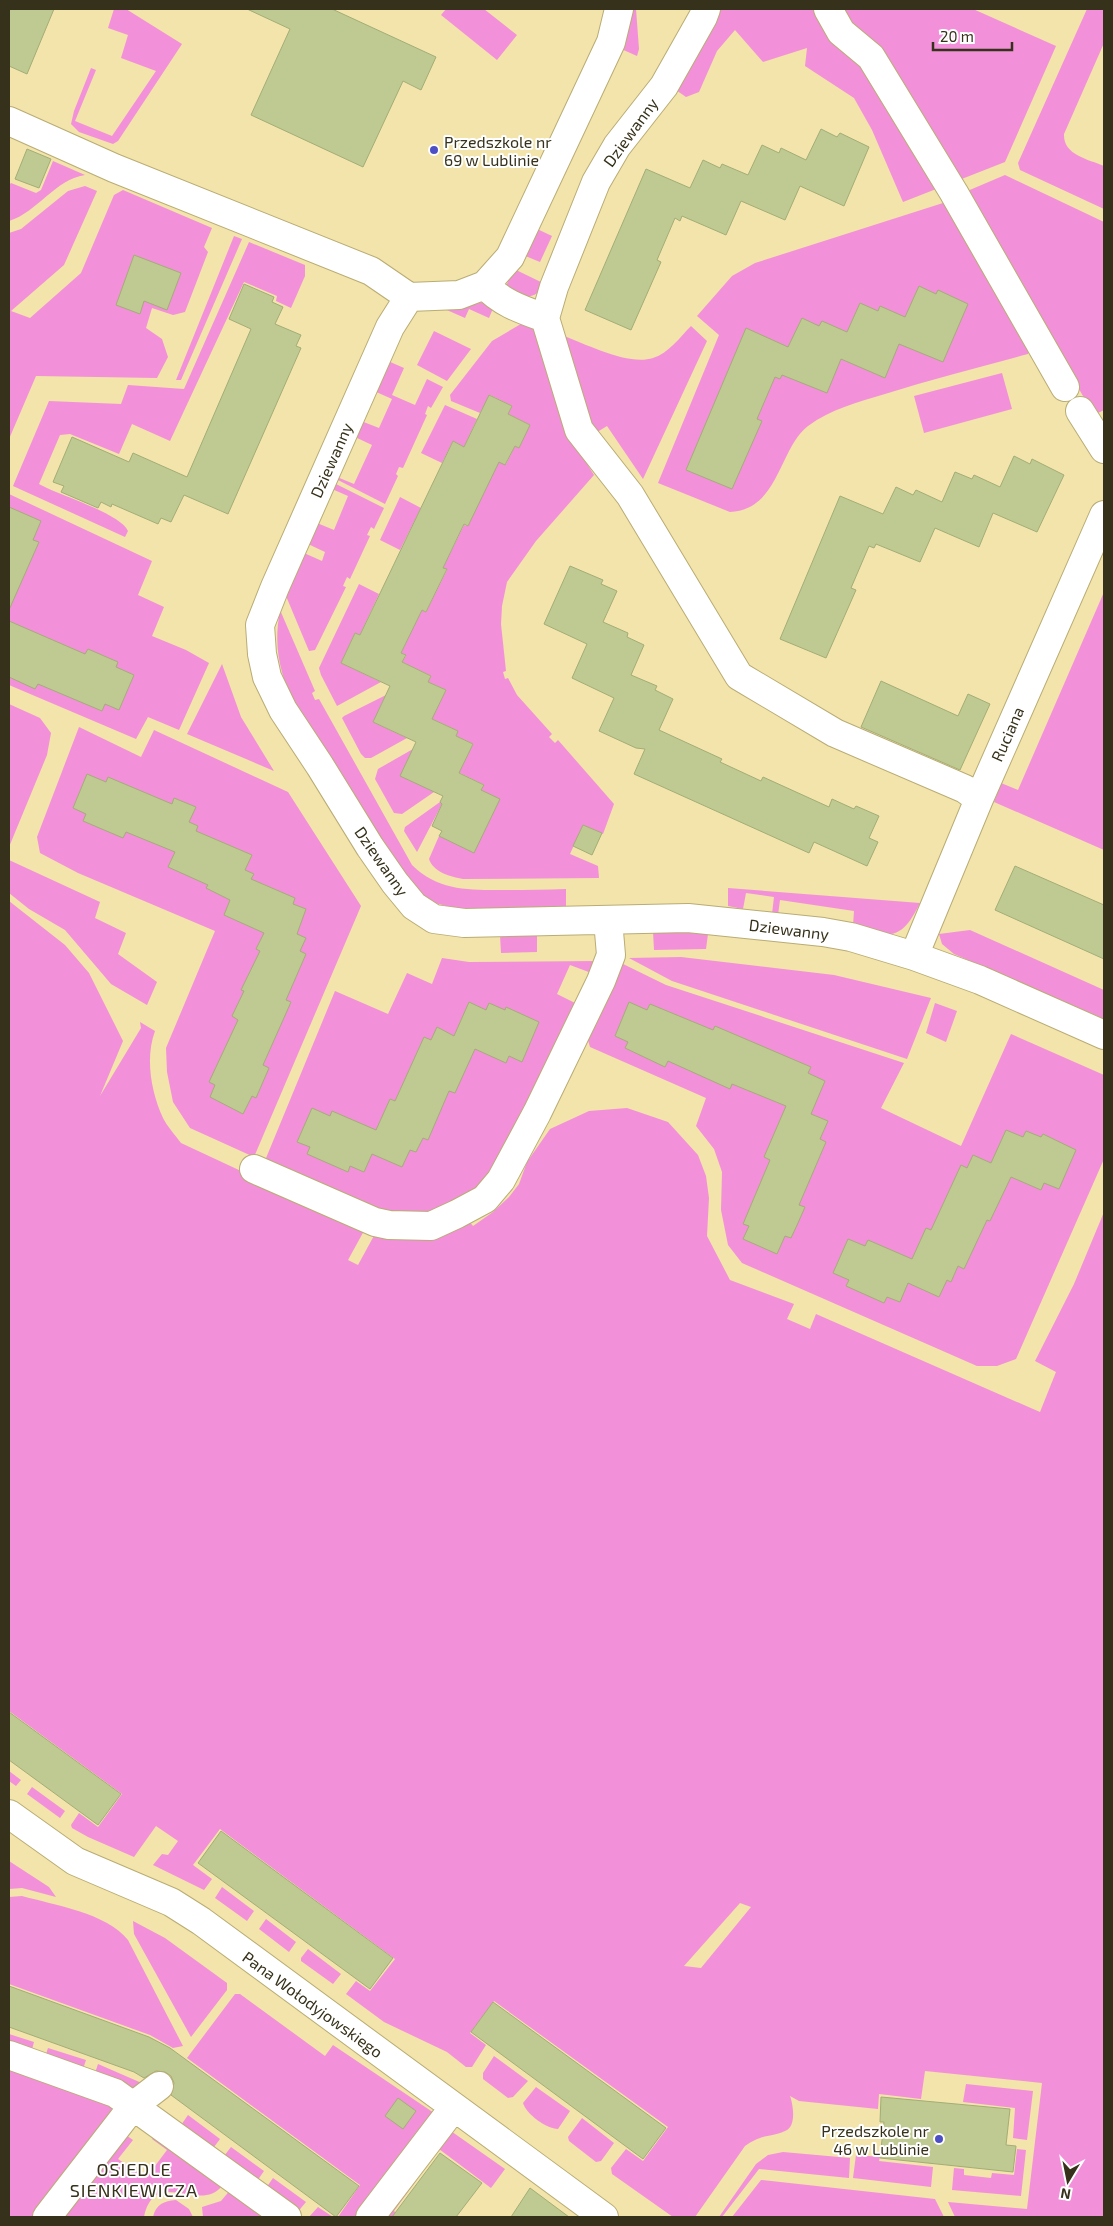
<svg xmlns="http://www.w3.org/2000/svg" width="1113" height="2226" viewBox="0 0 1113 2226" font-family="'Exo 2',sans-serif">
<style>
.green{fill:#f390da;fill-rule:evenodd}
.building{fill:#bfca92;stroke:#a3ad76}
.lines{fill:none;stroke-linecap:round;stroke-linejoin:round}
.street-casing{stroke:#b9ac74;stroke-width:30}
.street{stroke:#fff;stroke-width:28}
.poi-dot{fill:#4d4fc5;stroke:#fff;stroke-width:2}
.labels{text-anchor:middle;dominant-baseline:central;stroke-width:4;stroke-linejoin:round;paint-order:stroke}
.street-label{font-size:16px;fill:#36311a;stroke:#fff}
.poi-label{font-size:16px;fill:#36311a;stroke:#fff;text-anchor:start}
.neighbourhood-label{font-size:18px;letter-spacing:1px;fill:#36311a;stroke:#fff}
</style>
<rect width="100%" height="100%" fill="#f2e4aa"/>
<path class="green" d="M114 9H126L182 44 118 141 113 144 79 132 71 124 74 111 91 68 96 70 75 121 112 136 156 71 121 58 128 35 108 28Z
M446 9H484L517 35 497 60 441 15Z
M630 9H636L639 49 637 56 619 48Z
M718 9H973L1056 46 1005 162 903 202 872 130 854 98 805 66 807 48 763 62 735 30 717 51 699 92 686 97 673 88Z
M1087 9H1104V43L1064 134C1063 155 1088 159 1104 166V209L1020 170 1018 163Z
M53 161 85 175C54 180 38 212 9 221V185L11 183 36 193 41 190Z
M1005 175 1104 222V410L1094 415 965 192Z
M85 186 97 191 64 265 11 311 30 318 81 273 114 195 123 190 212 228 204 247 208 252 185 312 173 315 152 308 146 328 162 339 168 357 157 378 36 376 9 439V233L21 229 68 191Z
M943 203 949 204 1031 344 1028 354C980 367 932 379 885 394 858 402 831 409 808 426 779 448 779 510 730 512L658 483 719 335 697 316 732 276 755 263Z
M535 228 552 236 540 262 523 255Z
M234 236 242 239 181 380H176Z
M249 242 305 265V276L291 308 276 301 277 296 244 282 170 441 132 424 119 454 70 434 60 435 39 484C58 495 120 513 128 531L125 537 13 486 49 401 121 404 128 385 184 389Z
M514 269 545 284C532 304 523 295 505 288Z
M483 302 494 306 489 318 469 309 465 318 440 307 469 306Z
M526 321 536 330 577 448 594 475 536 541 507 582 502 606 501 624 506 671 503 672 505 679 508 678 517 695 552 734 549 737 555 743 558 740 614 804 603 834 583 825 570 854 598 866 599 878 463 879C451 877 433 872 429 859L439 836 474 852 481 790 484 785 456 771 459 765 462 767 473 744 456 736 458 731 430 718 435 713 446 690 428 682 431 676 402 662 406 656 401 653 422 610 426 612 447 570 443 568 464 525 468 526 498 462 506 464 515 446 519 448 530 425 508 414 512 406 490 395 480 413 451 401 450 395 492 341Z
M691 326 707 341 643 479 607 426 594 434 564 336C588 345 629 366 653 358 669 353 680 337 691 326Z
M434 331 471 349 447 381 417 365Z
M388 361 404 368 392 395 415 405 427 379 443 387 431 408 428 406 425 414 427 415 403 468 399 467 396 474 398 476 385 504 336 479 337 477 354 484 372 445 355 437 361 421 379 428 392 399 374 391Z
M1002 373 1012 409 924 433 914 396Z
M445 405 477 419 464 447 453 441 442 463 421 453Z
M334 483 384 508 374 529 371 527 367 535 370 536 350 579 347 577 343 586 346 587 315 650 309 651 286 596 304 553 322 561 325 552 308 544 317 523 334 530 348 496 332 489Z
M9 494 152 561 138 595 164 607 152 636 186 650 209 663 179 730 148 717 136 739 9 685Z
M400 497 421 508 400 550 380 540Z
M359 584 379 594 360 635 355 633 341 663 381 682 337 706 321 675 319 668Z
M1104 592V850L994 802 1001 783 1018 790Z
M280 610 315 691 312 693 315 700 319 699 412 865C438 891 469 890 503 890 524 890 545 890 566 889V910H461L435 903 419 893 410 884 295 707C280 672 273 649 280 610Z
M222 664 241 717 274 771 187 734Z
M386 695 373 722 407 738 371 758H365L361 754 342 718 344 716Z
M9 704 40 718 51 733 47 755 9 847Z
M79 727 141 757 154 730 288 792 361 906 254 1157 190 1128 173 1102 167 1072 166 1048 215 931 78 873 40 853 37 837Z
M413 749 434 792 402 814 394 813 375 779 378 769Z
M440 802 442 804 417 852 404 831 405 827Z
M9 860 100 902 95 918 126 933 118 954 157 982 147 1005 111 984 65 930 29 909 9 893Z
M728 888 920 903C901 942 889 938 853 926L854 911 780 900 778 915 772 914 774 897 746 893 743 909 728 906Z
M9 901 65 945 89 973 123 1041 100 1096 141 1028 140 1022 155 1031C145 1058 151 1092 163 1118 167 1126 175 1135 181 1143L365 1229 348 1260 358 1265 376 1232 468 1220 473 1226 493 1212 509 1197 519 1184 527 1162 550 1129 589 1111 627 1108 668 1122 698 1155 706 1176 709 1198 707 1236 730 1280 794 1304 787 1319 810 1329 816 1314 1040 1412 1056 1372 1035 1361 1074 1284 1104 1212V2217H955L948 2202 1027 2209 1042 2083 925 2071 921 2099 879 2094 878 2109 799 2101 790 2096C793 2104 797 2127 785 2131 769 2138 763 2133 745 2146L695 2217H673L612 2174 611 2168 626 2149 643 2161 668 2127 494 2001 470 2033 486 2045 472 2067H466L447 2052 384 2022 346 1994 356 1981 370 1991 395 1959 220 1829 193 1865 212 1879 204 1890 153 1865 162 1854 168 1855 178 1841 156 1826 134 1857 88 1837 72 1828 71 1825 79 1813 98 1827 122 1794 9 1711ZM740 1903 751 1907 701 1968 684 1966Z
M970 930 1104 990V1019L954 954 942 944 939 934Z
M653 931 708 934 706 949 654 950Z
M500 935H537V952L501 953Z
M681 957 834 975 931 998 907 1059 672 981 629 958Z
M442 958 469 962 599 961 594 974 570 965 557 994 579 1005 498 1169 477 1189 432 1214 387 1215 264 1163 335 991 388 1014 407 973 432 984Z
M621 963 666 985 904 1063 881 1108 961 1146 1011 1034 1104 1075V1159L1016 1359 997 1366H977L742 1263 728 1245 721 1210 722 1172 714 1149 696 1126 706 1098 590 1047 585 1030Z
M935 1003 957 1011 946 1042 926 1033Z
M9 1771 21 1780 16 1786 9 1781Z
M32 1787 65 1811 60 1818 27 1794Z
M9 1861 49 1887 56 1897 22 1888 9 1889Z
M222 1887 254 1911 247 1921 215 1898Z
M22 1896C54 1905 107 1913 128 1940L183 2046 173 2048 150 2035 9 1984V1897Z
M266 1919 296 1942 289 1952 259 1929Z
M133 1921 165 1938 227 1983V1990L191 2037 134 1934Z
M308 1949 341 1974 333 1984 301 1961V1958Z
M235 1994H240L325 2056 333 2045 437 2115 363 2217H338L360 2185 187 2058Z
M9 2034 34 2042 30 2057 9 2050Z
M48 2048 86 2060 81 2075 43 2063Z
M494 2056 528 2081 513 2097 508 2098 483 2079V2073Z
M98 2064 144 2084 139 2092 93 2079Z
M9 2066 121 2105 41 2217H9Z
M966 2084 1033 2091 1027 2140 1013 2138 1015 2108 963 2102Z
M536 2087 570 2111 558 2129C547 2129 526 2114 523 2103Z
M188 2115 220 2139 211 2151 179 2128Z
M582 2118 614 2143 601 2161 596 2162 569 2141 568 2137Z
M448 2129 505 2169 491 2188 439 2149 394 2211 401 2217H381Z
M159 2130 222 2186C200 2214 155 2166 144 2217H54L123 2133 133 2140 118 2159 146 2178 167 2150 152 2139Z
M231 2147 264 2171 255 2184 221 2160Z
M1017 2149 1026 2150 1021 2196 952 2190 954 2168 964 2169V2175L991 2178 992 2173 1014 2175Z
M783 2152 850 2158 849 2178 759 2169 722 2217H719L756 2164 768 2155Z
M856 2155 880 2157 879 2161 933 2167 931 2187 853 2178Z
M273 2178 306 2202 296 2214 264 2191Z
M761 2180 935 2199 944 2217H732Z
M231 2189 276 2217H203L202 2207 221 2201Z
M176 2200 189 2209 193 2217H153C156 2204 164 2201 176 2200Z
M318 2207 333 2217H309Z"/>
<path class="building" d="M9 9H54L27 74 9 66Z
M247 9H332L436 57 421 90 403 81 363 167 251 115 290 29Z
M821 129 837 137 840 133 869 147 844 206 800 186 785 220 741 201 726 235 682 216 680 221 675 218 657 260 661 262 631 330 585 310 646 169 690 188 703 160 720 168 722 164 748 175 762 145 779 153 781 148 806 160Z
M27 149 51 159 39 188 15 179Z
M134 255 181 273 167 310 144 301 140 314 116 305Z
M244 284 274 297 272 302 283 307 275 324 301 335 296 346 301 348 228 514 184 495 171 522 161 518 158 524 112 504 111 507 101 502 98 508 61 492 64 486 53 482 72 437 129 462 133 453 187 477 251 329 229 319Z
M919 286 936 294 938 290 968 304 943 362 899 344 885 378 841 359 827 393 782 375 780 379 775 377 757 419 762 421 732 489 686 470 746 328 788 347 802 318 819 326 822 321 847 332 860 303 878 311 880 306 905 317Z
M489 395 512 406 508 414 530 425 519 448 515 446 505 465 499 462 468 526 464 524 443 568 447 569 426 612 422 610 401 653 406 655 402 662 431 676 428 682 446 690 432 719 458 731 456 736 473 744 459 773 484 785 481 790 500 799 474 853 439 836 442 831 432 826 442 804 440 802 443 796 400 776 416 742 373 722 390 686 341 663 355 633 360 635 453 441 464 447Z
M1014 456 1030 464 1032 459 1064 475 1037 532 993 513 979 547 935 528 920 562 876 544 874 548 869 546 851 588 856 590 826 658 780 639 840 496 883 514 896 487 913 495 916 490 942 502 955 472 972 479 974 475 1000 487Z
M9 507 41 521 33 540 39 542 9 610Z
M570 566 603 580 601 584 617 591 603 622 628 633 627 637 644 645 631 675 657 686 655 690 673 699 659 730 722 759 720 762 761 781 763 777 829 807 832 799 854 809 856 806 879 816 869 838 878 842 867 866 814 842 809 853 634 774 645 749 636 748 599 731 614 698 572 678 587 644 544 624Z
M9 621 85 654 88 649 118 662 116 667 134 675 119 710 105 704 102 711 38 684 35 689 9 677Z
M881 681 958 716 968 694 990 704 960 770 861 727Z
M87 774 106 782 108 777 172 804 174 798 196 807 189 822 198 826 196 831 252 855 245 870 254 874 251 879 295 898 293 904 306 909 297 934 306 938 300 951 306 954 286 1000 291 1002 263 1065 269 1068 256 1098 252 1096 243 1114 210 1097 215 1085 209 1082 238 1020 232 1016 244 991 241 990 260 951 256 949 264 933 224 915 230 900 206 888 208 885 168 867 175 852 126 832 123 838 83 821 86 814 73 808Z
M583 825 602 833 592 855 573 846Z
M1015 866 1104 905V959L995 910Z
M469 1002 486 1010 489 1003 505 1010 506 1007 539 1022 522 1062 509 1056 506 1063 475 1049 455 1093 449 1091 428 1140 423 1138 416 1152 410 1150 402 1167 372 1154 364 1172 350 1166 348 1172 307 1154 310 1147 297 1142 312 1108 330 1116 332 1111 376 1130 390 1099 395 1101 424 1037 431 1040 437 1027 454 1036Z
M629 1002 647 1010 650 1004 713 1030 715 1026 811 1067 808 1073 825 1081 811 1114 828 1121 820 1139 826 1142 799 1205 805 1207 798 1223 791 1238 785 1236 777 1254 743 1239 749 1226 743 1224 770 1160 764 1157 786 1106 732 1084 730 1089 668 1061 665 1067 625 1048 628 1042 615 1036Z
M1006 1130 1023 1137 1026 1131 1041 1137 1043 1134 1076 1150 1059 1189 1044 1183 1041 1190 1011 1177 990 1221 987 1220 964 1269 958 1266 951 1282 947 1280 939 1297 908 1283 900 1302 887 1297 884 1303 846 1286 849 1280 833 1273 848 1239 865 1246 868 1240 912 1259 926 1228 931 1230 961 1165 967 1168 973 1155 991 1163Z
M9 1712 121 1794 98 1825 9 1760Z
M221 1831 393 1958 370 1989 198 1863Z
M9 1986 149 2037 170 2048 359 2186 336 2217 171 2095 174 2083 171 2076 165 2072 156 2071 144 2078 134 2072 9 2027Z
M493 2002 666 2128 643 2159 471 2032Z
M881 2097 1010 2109 1006 2145 1016 2146 1013 2172 880 2158 884 2122H880Z
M398 2098 416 2111 403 2129 385 2116Z
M440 2153 482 2183 456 2217H392Z
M530 2188 569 2217H511Z"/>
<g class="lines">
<defs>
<path id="street" d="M706 9 703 17 664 86 617 146 596 182 554 287 545 318 579 430 630 495 739 676 835 733 965 789 979 799
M828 9 841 32 871 57 954 193 1065 387
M9 121 114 168 371 271 409 297
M485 285C501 303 523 310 545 318
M409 297 390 327 275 587 260 625 262 654 267 677 283 710 320 766 370 847 395 883 414 906 434 919 464 923 688 918 823 932 851 937 914 956 980 980 1104 1035
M409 297 459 295 485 285 510 257 611 42 619 9
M1080 411 1104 449
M914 956 979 799 1104 515
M254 1169 375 1222 389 1225 431 1226 457 1214 485 1199 501 1180 537 1113 601 981 611 955 608 920
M9 1814 75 1861 171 1902 201 1921 604 2217
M9 2055 115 2093 287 2217
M47 2217 133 2106 159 2086
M370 2217 454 2107"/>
</defs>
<use href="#street" class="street-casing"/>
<use href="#street" class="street"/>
</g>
<g class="poi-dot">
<circle cx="434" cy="150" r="5"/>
<circle cx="939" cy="2139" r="5"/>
</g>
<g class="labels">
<g class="street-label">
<text transform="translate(630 132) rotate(-54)">Dziewanny</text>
<text transform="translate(331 460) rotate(-66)">Dziewanny</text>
<text transform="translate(1007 734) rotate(-66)">Ruciana</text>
<text transform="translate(382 861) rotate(55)">Dziewanny</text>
<text transform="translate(789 929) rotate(7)">Dziewanny</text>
<text transform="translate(313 2004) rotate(36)">Pana Wołodyjowskiego</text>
</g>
<g class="poi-label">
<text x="444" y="141">Przedszkole nr<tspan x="444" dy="18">69 w Lublinie</tspan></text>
<text x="929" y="2130" text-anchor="end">Przedszkole nr<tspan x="929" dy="18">46 w Lublinie</tspan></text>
</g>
<g class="neighbourhood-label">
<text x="134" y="2169">OSIEDLE<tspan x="134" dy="21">SIENKIEWICZA</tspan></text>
</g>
</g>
<rect width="1113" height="2226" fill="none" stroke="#36311a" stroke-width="20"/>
<g transform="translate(1068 2181) rotate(190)" stroke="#ffffff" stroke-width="4" paint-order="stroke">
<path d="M0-4L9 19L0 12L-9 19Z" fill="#36311a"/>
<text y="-8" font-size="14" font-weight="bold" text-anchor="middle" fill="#36311a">N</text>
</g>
<path d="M933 42v8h79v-8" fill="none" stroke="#36311a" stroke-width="2.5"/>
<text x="940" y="42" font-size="15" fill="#36311a" stroke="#ffffff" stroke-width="4" paint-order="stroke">20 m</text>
</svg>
